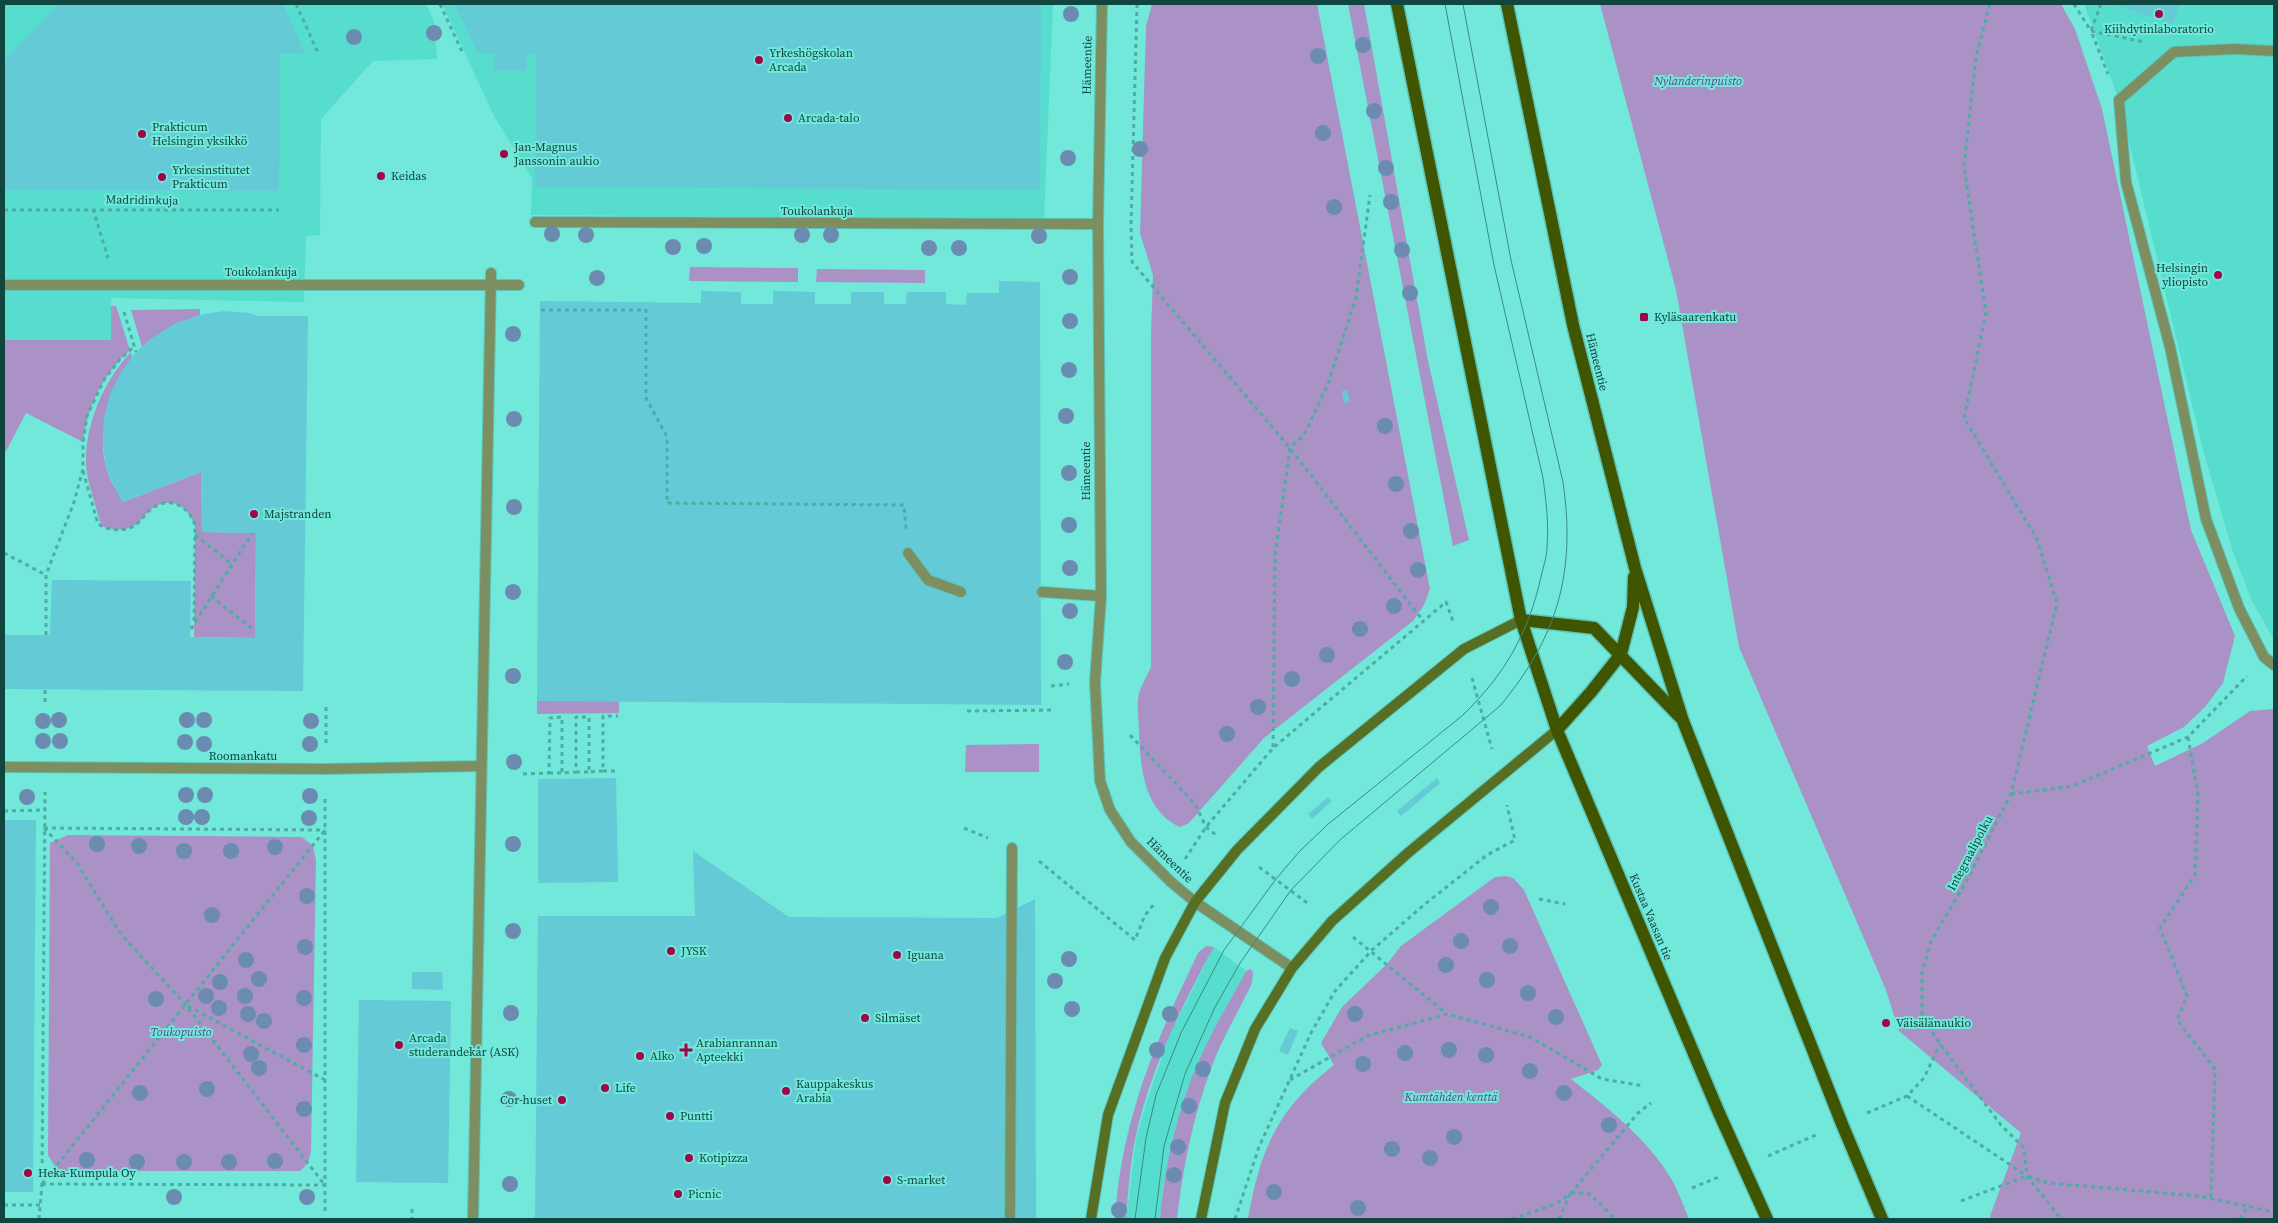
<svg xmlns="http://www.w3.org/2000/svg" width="2278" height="1223" viewBox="0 0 2278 1223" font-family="'Source Serif 4',serif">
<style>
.built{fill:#56ddce}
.green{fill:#aa92c7}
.building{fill:#64cad5}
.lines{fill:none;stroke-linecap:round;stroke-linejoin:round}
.service-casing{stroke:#5cc4b8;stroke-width:12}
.pedestrian-casing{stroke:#5cc4b8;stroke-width:12}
.minor-casing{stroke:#5cc4b8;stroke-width:12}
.secondary-casing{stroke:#5cc4b8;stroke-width:12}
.primary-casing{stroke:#5cc4b8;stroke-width:15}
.path{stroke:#4eada2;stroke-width:3;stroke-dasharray:4 4;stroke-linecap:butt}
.service{stroke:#7d8f60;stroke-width:10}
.pedestrian{stroke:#7d8f60;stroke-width:10}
.minor{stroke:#7d8f60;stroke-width:10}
.secondary{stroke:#566f22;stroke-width:10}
.primary{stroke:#3f5500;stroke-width:12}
.tram{stroke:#3a8c82;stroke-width:1}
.tree{fill:#6b8cb0}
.poi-dot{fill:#a00549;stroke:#71e8da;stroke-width:2}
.labels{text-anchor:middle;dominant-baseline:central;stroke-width:4;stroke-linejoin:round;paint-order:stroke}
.poi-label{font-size:12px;fill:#114640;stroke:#71e8da;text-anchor:start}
.street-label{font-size:12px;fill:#114640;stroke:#71e8da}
.park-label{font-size:12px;font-style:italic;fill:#66408d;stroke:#71e8da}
</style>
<rect width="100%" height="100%" fill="#71e8da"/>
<path class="built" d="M4 4H426L434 21 437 59 373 61 321 119 320 235 306 236 304 302 111 298V340H4Z
M442 4H1053L1044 219 531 215 532 178 494 116Z
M2084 4H2274V640L2251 599 2232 549 2203 450 2119 100Z
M1214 947 1246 971 1201 1055 1175 1131 1163 1187 1160 1219H1126L1136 1140 1145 1107 1169 1036Z"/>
<path class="green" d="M1152 4H1317L1430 589 1424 605 1413 621 1264 738 1189 823 1180 827C1143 811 1140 765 1139 730 1139 720 1137 709 1138 699 1139 689 1147 676 1151 667V335L1153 275 1140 233 1146 26Z
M1348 4H1364L1428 361 1469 540 1453 546Z
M1600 4H2061L2075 29 2102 109 2191 530 2235 636 2223 683 2205 707 2184 727 2147 746 2155 766 2203 743 2250 711 2274 709V1219H1991L1990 1216 2021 1133 1899 1031 1886 990 1739 647 1676 290Z
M690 267 798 268V282L689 281Z
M817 269 925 270V283L816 282Z
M111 306H116L130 350C103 375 88 404 83 442L26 413 4 455V340H111Z
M200 309V315C178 323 160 331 142 347L131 310Z
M131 352 132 357C115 395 95 424 106 467 109 479 117 491 123 502L201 472 202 532 256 533 255 638 194 637 195 525C187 504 167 495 149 511 144 515 141 522 135 525 125 532 112 530 101 526 97 508 87 483 86 465 85 424 103 382 131 352Z
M537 701H619V713L537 714Z
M1039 744V772H965L966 745Z
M68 835 302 837 313 846 316 860 311 1151 308 1163 300 1171H63L55 1167 48 1155 50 843Z
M1506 876 1513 878 1524 890 1602 1065 1598 1070 1571 1079C1608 1108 1648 1139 1672 1180 1679 1193 1684 1207 1689 1219H1248C1260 1150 1277 1109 1334 1065L1321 1043 1342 1007 1387 964 1401 946 1495 877Z
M1206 946 1214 947C1181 1007 1149 1072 1135 1140 1130 1166 1128 1193 1126 1219H1115C1121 1121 1156 1040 1198 953Z
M1250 969 1253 972 1252 983C1239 1011 1222 1038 1212 1066 1193 1116 1183 1167 1177 1219H1160C1165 1163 1178 1107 1201 1056 1214 1027 1231 999 1246 971Z"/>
<path class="building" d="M59 4H283L305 53H280L279 191 4 190V60Z
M455 4H1041L1040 190 535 187 536 54H527V71H494V54H478Z
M2112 4H2180L2173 24Z
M999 281 1040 282 1041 705 537 701 540 301 701 303V291L741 292V304H773V291L815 292V304H851V292H884V304H906L907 292H946V304L966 305 967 293H999Z
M224 311 249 313 259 316H308L303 691 4 689V635H50L52 580 191 581 190 637 255 638 256 533 202 532 201 472 122 502 106 468 103 443 104 418 110 394 121 372 136 352 155 336 176 323 200 315Z
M1347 390 1350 402 1344 403 1342 391Z
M616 778 618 882 538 883V779Z
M1437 778 1440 783 1401 816 1397 811Z
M1328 797 1332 801 1312 819 1308 814Z
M4 820H36L33 1192H4Z
M693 851 789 917 997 918 1035 899 1036 1219H535L538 916H695Z
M412 972H442L443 990 412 989Z
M359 1000 451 1001 448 1183 356 1182Z
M1290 1028 1298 1031 1288 1055 1279 1051Z"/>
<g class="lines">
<defs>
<path id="service" d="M2274 51 2234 49 2174 52 2119 100 2126 182 2170 347 2206 519 2239 608 2264 657 2274 665
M4 285H491
M908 553 928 580 961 592
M1042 592 1101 596
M1010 1219 1012 848"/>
<path id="pedestrian" d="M535 222 1098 224
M491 285H519"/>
<path id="minor" d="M1102 4 1098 224 1101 596 1095 682 1100 781 1110 810 1131 842 1171 882 1195 902 1292 968
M4 767 326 769 481 766
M473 1219 491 273"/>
<path id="secondary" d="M1091 1219 1108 1115 1165 958 1195 902 1237 850 1319 767 1464 649 1521 620
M1201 1219 1225 1103 1255 1029 1292 968 1332 921 1409 852 1557 730"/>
<path id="primary" d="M1397 4 1521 620 1557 730 1719 1113 1767 1219
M1507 4 1573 325 1635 568 1683 721 1842 1124 1882 1219
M1521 620 1594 628 1680 717
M1557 730 1591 692 1621 654 1633 607 1634 577"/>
</defs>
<use href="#service" class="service-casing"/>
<use href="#pedestrian" class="pedestrian-casing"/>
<use href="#minor" class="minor-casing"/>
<use href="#secondary" class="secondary-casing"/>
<use href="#primary" class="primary-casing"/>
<path class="path" d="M296 4 318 53
M440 4 463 54
M1137 4 1131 225 1132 262 1290 448 1424 622
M1990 4 1976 57 1964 167 1986 313 1964 418 2037 539 2057 603 2011 794 1965 884 1931 941 1922 973V1015L1940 1044 2001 1125 2024 1148 2027 1176
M2074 4 2091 31 2144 42
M2101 4 2091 31 2108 74
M93 209 108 258
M4 210H279
M541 310H646V398L667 437V503L904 505 906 529
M124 312 136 352
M83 471 98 524C108 530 120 532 132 527 139 524 143 516 149 511 167 495 188 504 195 525L194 622
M195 535 232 564
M4 553 46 575
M211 596 255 631
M191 629 252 533
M46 635V575L74 502 83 469V442L87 416 104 380 120 359 135 346
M1472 678 1492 749
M1051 686 1069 684
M45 690V704
M967 711 1051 710
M1130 735 1195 804 1206 827 1216 835
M2188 737 2198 795 2195 875 2160 928 2187 996 2177 1020 2215 1069 2211 1198
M326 743V707
M1273 747 1275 555 1290 448 1304 435 1328 384 1356 298 1370 195
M603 771H619
M576 772H589
M549 773H562
M523 774 549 773 550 718 562 717V773L576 772V717H589V772L603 771V716H618
M2011 794 2073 786 2188 737 2247 676
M4 811 44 810
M44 828 77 863 120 933 185 1004 324 1184
M44 828 325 830
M964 828 988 838
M1185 859 1206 827 1273 748 1446 602 1454 624
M1039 861 1135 940 1145 915 1155 903
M1259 867 1310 905
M1539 899 1565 904
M1353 937 1447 1014
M188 1006 325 1080
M1290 1080 1367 1036 1447 1014 1530 1037 1602 1079 1644 1086
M1907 1096 2027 1176 2061 1219
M1867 1113 1907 1096 1924 1078 1940 1044
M1768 1156 1818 1134
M42 1184 325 830
M42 1184 325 1185
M1692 1188 1719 1177
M1571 1193H1588L1616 1219
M1961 1201 2027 1176 2048 1183 2199 1196 2274 1212
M4 1205H40
M412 1209V1219
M325 1211V795
M39 1219 42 1184 45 792
M1235 1219 1259 1147 1311 1033 1335 991 1372 950 1425 904 1487 855 1515 840 1507 805
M1512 1219 1556 1204 1571 1193 1638 1113 1651 1103
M1559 1219 1570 1194
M2240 1219 2249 1205"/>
<use href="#service" class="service"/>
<use href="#pedestrian" class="pedestrian"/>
<use href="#minor" class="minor"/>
<use href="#secondary" class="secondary"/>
<use href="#primary" class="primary"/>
<path class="tram" d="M1135 1219 1146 1138 1156 1095 1181 1033 1224 950 1276 879 1299 852 1327 825 1463 715C1505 674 1528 634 1541 577 1543 567 1547 557 1547 547 1549 524 1546 500 1543 478L1494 265 1445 4
M1155 1219 1164 1146 1185 1074 1215 1007 1240 963 1291 890 1341 839 1500 706C1558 636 1576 572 1563 482L1511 260 1463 4"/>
</g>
<g class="tree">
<circle cx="1071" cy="14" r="8"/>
<circle cx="434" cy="33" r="8"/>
<circle cx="354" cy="37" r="8"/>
<circle cx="1363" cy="45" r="8"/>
<circle cx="1318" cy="56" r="8"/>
<circle cx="1374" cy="111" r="8"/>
<circle cx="1323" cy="133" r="8"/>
<circle cx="1140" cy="149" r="8"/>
<circle cx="1068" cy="158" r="8"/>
<circle cx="1386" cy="168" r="8"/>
<circle cx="1391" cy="202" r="8"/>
<circle cx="1334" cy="207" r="8"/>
<circle cx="552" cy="234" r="8"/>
<circle cx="586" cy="235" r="8"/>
<circle cx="802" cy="235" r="8"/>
<circle cx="831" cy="235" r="8"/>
<circle cx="1039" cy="236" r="8"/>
<circle cx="704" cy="246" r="8"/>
<circle cx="673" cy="247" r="8"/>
<circle cx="929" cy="248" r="8"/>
<circle cx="959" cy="248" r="8"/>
<circle cx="1402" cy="250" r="8"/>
<circle cx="1070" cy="277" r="8"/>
<circle cx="597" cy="278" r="8"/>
<circle cx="1410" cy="293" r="8"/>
<circle cx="1070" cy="321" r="8"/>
<circle cx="513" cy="334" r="8"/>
<circle cx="1069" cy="370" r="8"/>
<circle cx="1066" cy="416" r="8"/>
<circle cx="514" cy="419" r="8"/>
<circle cx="1385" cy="426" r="8"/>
<circle cx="1069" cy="473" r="8"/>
<circle cx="1396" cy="484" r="8"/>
<circle cx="514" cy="507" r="8"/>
<circle cx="1069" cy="525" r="8"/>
<circle cx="1411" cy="531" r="8"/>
<circle cx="1070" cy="568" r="8"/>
<circle cx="1418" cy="570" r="8"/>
<circle cx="513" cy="592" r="8"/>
<circle cx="1394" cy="606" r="8"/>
<circle cx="1070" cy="611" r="8"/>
<circle cx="1360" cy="629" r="8"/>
<circle cx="1327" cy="655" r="8"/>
<circle cx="1065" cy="662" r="8"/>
<circle cx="513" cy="676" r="8"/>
<circle cx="1292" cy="679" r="8"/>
<circle cx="1258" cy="707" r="8"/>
<circle cx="59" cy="720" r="8"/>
<circle cx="187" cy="720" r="8"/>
<circle cx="204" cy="720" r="8"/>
<circle cx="43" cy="721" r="8"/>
<circle cx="311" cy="721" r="8"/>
<circle cx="1227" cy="734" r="8"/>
<circle cx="43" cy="741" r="8"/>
<circle cx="60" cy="741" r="8"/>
<circle cx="185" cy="742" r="8"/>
<circle cx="204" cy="744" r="8"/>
<circle cx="310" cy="744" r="8"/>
<circle cx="514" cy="762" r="8"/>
<circle cx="186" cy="795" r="8"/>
<circle cx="205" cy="795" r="8"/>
<circle cx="310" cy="796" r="8"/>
<circle cx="27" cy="797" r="8"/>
<circle cx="186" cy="817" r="8"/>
<circle cx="202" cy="817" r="8"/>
<circle cx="309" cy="818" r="8"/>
<circle cx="97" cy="844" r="8"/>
<circle cx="513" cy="844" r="8"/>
<circle cx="139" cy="846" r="8"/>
<circle cx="275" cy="847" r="8"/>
<circle cx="184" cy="851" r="8"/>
<circle cx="231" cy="851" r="8"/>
<circle cx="307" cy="896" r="8"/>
<circle cx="1491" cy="907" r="8"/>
<circle cx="212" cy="915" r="8"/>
<circle cx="513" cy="931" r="8"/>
<circle cx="1461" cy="941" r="8"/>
<circle cx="1510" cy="946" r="8"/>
<circle cx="305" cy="947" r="8"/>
<circle cx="1069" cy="959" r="8"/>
<circle cx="246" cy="960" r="8"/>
<circle cx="1446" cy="965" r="8"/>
<circle cx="259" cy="979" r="8"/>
<circle cx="1487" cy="980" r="8"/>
<circle cx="1055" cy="981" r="8"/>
<circle cx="220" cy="982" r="8"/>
<circle cx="1528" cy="993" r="8"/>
<circle cx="206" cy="996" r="8"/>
<circle cx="245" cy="996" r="8"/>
<circle cx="304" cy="998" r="8"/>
<circle cx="156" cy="999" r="8"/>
<circle cx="219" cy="1008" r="8"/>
<circle cx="1072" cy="1009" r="8"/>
<circle cx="511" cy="1013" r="8"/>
<circle cx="248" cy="1014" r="8"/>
<circle cx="1170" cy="1014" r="8"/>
<circle cx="1355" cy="1014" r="8"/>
<circle cx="1556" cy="1017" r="8"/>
<circle cx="264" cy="1021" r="8"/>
<circle cx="304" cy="1045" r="8"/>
<circle cx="1157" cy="1050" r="8"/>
<circle cx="1449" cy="1050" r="8"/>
<circle cx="1405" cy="1053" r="8"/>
<circle cx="251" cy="1054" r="8"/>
<circle cx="1486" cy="1055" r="8"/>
<circle cx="1363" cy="1064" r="8"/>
<circle cx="259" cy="1068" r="8"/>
<circle cx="1203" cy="1069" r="8"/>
<circle cx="1530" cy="1071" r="8"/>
<circle cx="207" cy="1089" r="8"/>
<circle cx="140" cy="1093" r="8"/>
<circle cx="1564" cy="1093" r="8"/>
<circle cx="509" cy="1099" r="8"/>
<circle cx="1189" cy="1106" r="8"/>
<circle cx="304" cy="1109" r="8"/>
<circle cx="1609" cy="1125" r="8"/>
<circle cx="1454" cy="1137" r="8"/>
<circle cx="1178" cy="1147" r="8"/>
<circle cx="1392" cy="1149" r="8"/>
<circle cx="1430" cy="1158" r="8"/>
<circle cx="87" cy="1160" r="8"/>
<circle cx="275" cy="1161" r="8"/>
<circle cx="137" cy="1162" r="8"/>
<circle cx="184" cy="1162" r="8"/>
<circle cx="229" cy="1162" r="8"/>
<circle cx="1174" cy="1175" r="8"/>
<circle cx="510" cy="1184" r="8"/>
<circle cx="1274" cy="1192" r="8"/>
<circle cx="174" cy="1197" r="8"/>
<circle cx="307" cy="1197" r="8"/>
<circle cx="1358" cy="1208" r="8"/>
<circle cx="1119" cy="1210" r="8"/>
</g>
<g class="poi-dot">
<circle cx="2159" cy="14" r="5"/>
<circle cx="759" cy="60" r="5"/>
<circle cx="788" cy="118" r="5"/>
<circle cx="142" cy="134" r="5"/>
<circle cx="504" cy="154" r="5"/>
<circle cx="381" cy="176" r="5"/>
<circle cx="162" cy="177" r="5"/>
<circle cx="2218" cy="275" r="5"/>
<rect x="1639" y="312" width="10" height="10" rx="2.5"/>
<circle cx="254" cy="514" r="5"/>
<circle cx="671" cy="951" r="5"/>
<circle cx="897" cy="955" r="5"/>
<circle cx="865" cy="1018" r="5"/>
<circle cx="1886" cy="1023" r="5"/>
<circle cx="399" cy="1045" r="5"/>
<path d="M683.5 1042.5h5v5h5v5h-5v5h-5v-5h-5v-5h5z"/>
<circle cx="640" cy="1056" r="5"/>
<circle cx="605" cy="1088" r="5"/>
<circle cx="786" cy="1091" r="5"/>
<circle cx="562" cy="1100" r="5"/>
<circle cx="670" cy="1116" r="5"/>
<circle cx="689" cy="1158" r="5"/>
<circle cx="28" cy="1173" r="5"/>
<circle cx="887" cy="1180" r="5"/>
<circle cx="678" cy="1194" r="5"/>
</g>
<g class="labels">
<g class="poi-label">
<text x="2159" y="29" text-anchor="middle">Kiihdytinlaboratorio</text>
<text x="769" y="53">Yrkeshögskolan<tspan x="769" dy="14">Arcada</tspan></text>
<text x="798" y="118">Arcada-talo</text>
<text x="152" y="127">Prakticum<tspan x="152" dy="14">Helsingin yksikkö</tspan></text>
<text x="514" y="147">Jan-Magnus<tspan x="514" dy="14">Janssonin aukio</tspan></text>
<text x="172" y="170">Yrkesinstitutet<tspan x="172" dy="14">Prakticum</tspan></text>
<text x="391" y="176">Keidas</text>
<text x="2208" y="268" text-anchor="end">Helsingin<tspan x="2208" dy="14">yliopisto</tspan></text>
<text x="1654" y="317">Kyläsaarenkatu</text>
<text x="264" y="514">Majstranden</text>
<text x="681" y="951">JYSK</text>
<text x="907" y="955">Iguana</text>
<text x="875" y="1018">Silmäset</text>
<text x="1896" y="1023">Väisälänaukio</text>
<text x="409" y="1038">Arcada<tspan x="409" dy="14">studerandekår (ASK)</tspan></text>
<text x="696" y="1043">Arabianrannan<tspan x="696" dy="14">Apteekki</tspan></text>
<text x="650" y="1056">Alko</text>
<text x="796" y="1084">Kauppakeskus<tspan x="796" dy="14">Arabia</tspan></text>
<text x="615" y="1088">Life</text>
<text x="552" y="1100" text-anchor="end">Cor-huset</text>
<text x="680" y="1116">Puntti</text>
<text x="699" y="1158">Kotipizza</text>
<text x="38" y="1173">Heka-Kumpula Oy</text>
<text x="897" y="1180">S-market</text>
<text x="688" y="1194">Picnic</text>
</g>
<g class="street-label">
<text transform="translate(1087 65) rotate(-89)">Hämeentie</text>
<text transform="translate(142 200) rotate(1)">Madridinkuja</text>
<text x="817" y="211">Toukolankuja</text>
<text x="261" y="272">Toukolankuja</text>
<text transform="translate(1597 362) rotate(76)">Hämeentie</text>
<text transform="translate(1086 471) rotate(-90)">Hämeentie</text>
<text x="243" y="756">Roomankatu</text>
<text transform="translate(1970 853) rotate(-62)">Integraalipolku</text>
<text transform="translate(1170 860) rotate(44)">Hämeentie</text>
<text transform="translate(1651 917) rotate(67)">Kustaa Vaasan tie</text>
</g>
<g class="park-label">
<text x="1698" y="81">Nylanderinpuisto</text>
<text x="181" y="1032">Toukopuisto</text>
<text x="1451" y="1097">Kumtähden kenttä</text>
</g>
</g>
<rect width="2278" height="1223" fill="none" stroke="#114640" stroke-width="10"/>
</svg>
